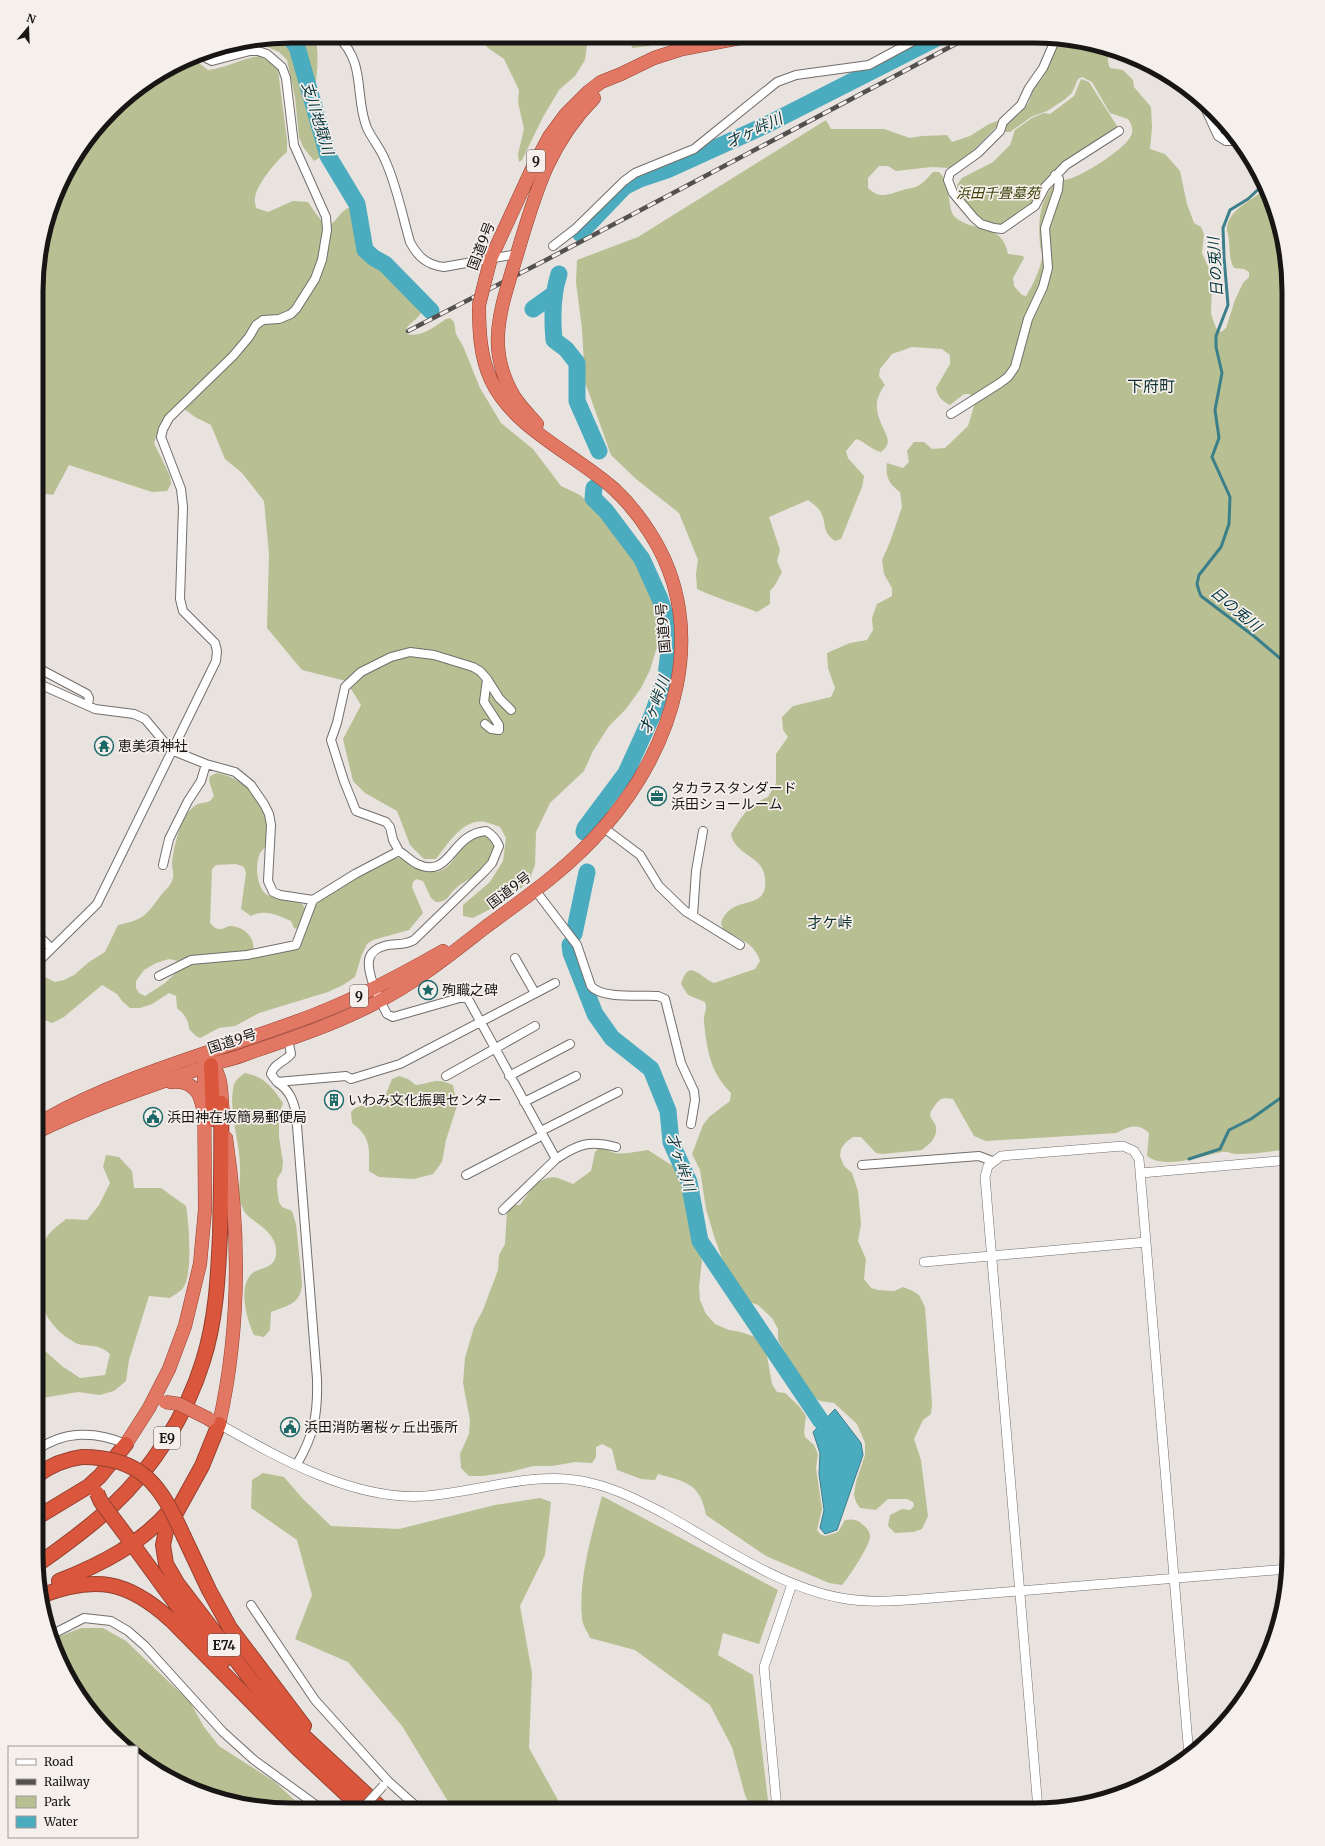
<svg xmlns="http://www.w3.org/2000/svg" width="1325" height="1846" viewBox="0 0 1325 1846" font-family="Merriweather,'Noto Sans JP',serif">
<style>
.green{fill:#b8bf92;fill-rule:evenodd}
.water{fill:#4aacbe;stroke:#3b7f8b}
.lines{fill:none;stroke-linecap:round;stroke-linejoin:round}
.stream{stroke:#3b7f8b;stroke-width:3}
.river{stroke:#4aacbe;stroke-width:17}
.minor-casing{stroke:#736e6b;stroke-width:10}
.tertiary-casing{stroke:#736e6b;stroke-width:10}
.trunk-casing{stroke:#96402f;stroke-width:14}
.motorway-casing{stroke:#96402f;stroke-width:16}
.minor{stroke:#fff;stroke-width:8}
.tertiary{stroke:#fff;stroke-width:9}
.trunk{stroke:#e27864;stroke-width:13}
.motorway{stroke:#da573d;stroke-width:14}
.rail-casing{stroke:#53504f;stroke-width:4.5}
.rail{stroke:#f6f0ed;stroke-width:3;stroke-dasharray:9;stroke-linecap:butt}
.minor-bridge-casing{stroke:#736e6b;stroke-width:10;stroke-linecap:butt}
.trunk-bridge-casing{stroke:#96402f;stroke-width:14;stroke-linecap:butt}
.motorway-bridge-casing{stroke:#96402f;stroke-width:16;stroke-linecap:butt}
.minor-bridge{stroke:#fff;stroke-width:8}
.trunk-bridge{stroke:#e27864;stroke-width:13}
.motorway-bridge{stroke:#da573d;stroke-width:14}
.labels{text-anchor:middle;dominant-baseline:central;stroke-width:3.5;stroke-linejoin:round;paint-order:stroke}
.shield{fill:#f6f0ed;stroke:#5b5756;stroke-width:1}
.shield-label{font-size:13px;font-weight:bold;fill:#181615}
.park-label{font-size:14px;font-style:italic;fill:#3c4109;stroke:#f6f0ed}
.street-label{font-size:14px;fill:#181615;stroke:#f6f0ed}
.poi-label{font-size:14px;fill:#181615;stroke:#f6f0ed;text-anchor:start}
.water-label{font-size:15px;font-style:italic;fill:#02333b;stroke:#f6f0ed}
.neighbourhood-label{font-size:15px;fill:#123534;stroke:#f6f0ed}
.quarter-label{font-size:16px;fill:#123534;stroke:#f6f0ed}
.rim{fill:none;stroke:#181615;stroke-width:5}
</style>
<rect width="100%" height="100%" fill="#e9e3e0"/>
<path class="green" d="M291 36H309L316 41C321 66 312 92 315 118 317 133 325 141 321 157L314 161 303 147 299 137 295 97 287 60 279 52 256 42Z
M478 37H588L585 60 575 76 559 90 543 117 522 160 519 162 518 154 524 129 518 102 519 90 504 59 488 48Z
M630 37H663L649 46 632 48Z
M1072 39 1106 49C1109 56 1107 62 1110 68L1123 70 1133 80 1134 87 1151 107 1152 128 1150 149 1165 154 1180 171 1187 204 1194 223 1201 227 1204 234 1202 253 1210 271 1212 286 1211 314 1216 328 1221 332 1226 328 1235 300 1243 283 1249 277V272L1244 269 1234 268C1229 260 1230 251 1229 241 1229 236 1226 230 1227 226 1232 206 1254 201 1266 187L1280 225 1289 291V1149C1272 1151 1256 1154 1240 1154 1233 1155 1228 1151 1222 1152 1200 1156 1166 1170 1147 1156L1149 1133C1138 1123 1129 1126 1117 1133L986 1141 974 1136 953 1099C946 1098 941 1097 936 1104 922 1121 938 1117 936 1132 935 1140 928 1145 922 1150L883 1154 876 1153 861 1137H853L846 1142 841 1149 840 1156 844 1166 852 1173 858 1191 861 1224 858 1241 866 1259 864 1279 871 1288 878 1290 894 1291 903 1287 913 1291 919 1295 925 1307 932 1403 931 1414 923 1420 914 1439 921 1460 928 1516 922 1529 913 1532 895 1533 888 1526 890 1515 902 1509 910 1510 914 1506 913 1502 907 1499H888L876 1510 860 1508 856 1502 854 1495 856 1482 865 1455V1443L857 1424 834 1403 820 1401 807 1393 778 1340V1329L772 1318 758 1305 747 1301 735 1284 723 1261 715 1239 706 1209 700 1170 692 1154 703 1125 709 1117 730 1101 731 1093C710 1072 707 1050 704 1022 703 1014 708 1010 705 1002L688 995 681 984C689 957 699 977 714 983L755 969 760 961C755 943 738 938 723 930L721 923C731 892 769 914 765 878 763 855 735 856 731 834 742 816 748 805 768 797L776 783V754L788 737 783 730 782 717 793 706 831 697 835 688 828 668 827 653 850 643 867 640 873 630 872 618 877 604 892 596V588L884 574 882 560 890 542 902 507 900 492C889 484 885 477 887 463L903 468 909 462 907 451 914 442H924L932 449 945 448 968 426 975 403 970 394H964L950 405C942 401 938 397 936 388L950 364V355L942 349 912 347 892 354 880 369 879 376 885 385C863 413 893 433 887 445 886 448 883 450 881 452 871 450 866 442 856 439L846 451 848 458 864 476 862 487 841 539 835 541C821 531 827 522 820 511 818 507 812 503 808 500L769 517 780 550 777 561 782 572 775 585 770 591V604L757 612C737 604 716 598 697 589L696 574 698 560 679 513 636 479 611 455 585 382 582 329 576 282 577 260 638 237 826 120 831 129H884L910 138 922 136 947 135 952 142 970 136 989 124 1016 114 1028 104 1034 88 1043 77 1057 47 1066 41ZM1082 77 1092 82 1110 113 1128 119C1131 123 1133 128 1132 133 1129 147 1086 173 1072 178 1067 180 1059 180 1055 184 1039 200 1038 223 1040 244 1040 249 1043 254 1042 259 1039 272 1033 285 1026 296L1022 295 1014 286 1013 278 1024 258 1023 256 1008 254C1002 221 972 233 955 217 947 210 951 183 939 172H933C929 176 925 181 921 184 916 188 910 188 903 190 889 194 880 200 868 188V178L879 166H888L896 171 932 167 949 168 972 152 996 127 1000 126 1006 132H1010L1031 117 1047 111 1064 100 1072 93 1078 79Z
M259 56 269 61 278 70 287 140V152C277 160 256 185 255 198 254 201 256 205 256 208L268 212 293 201 308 202C337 247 331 210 354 206L365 255 384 267 423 306C423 317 411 321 406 329L407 334C421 338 435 326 446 319L450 318 454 322 456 334 463 346 480 388 501 423 533 449 561 486 580 495 601 514 635 558 659 617 660 637 650 670 641 688 626 709 609 726 593 751 584 771 550 803 536 832 535 865 529 881 506 901 473 918 463 916V905L490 882 503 861 506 838 500 827C495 825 490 823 485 822 463 818 448 844 436 859H424L410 845 397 811 365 793 353 781 343 739 361 705 346 681 302 670 267 628 269 554 264 501 242 473 225 459 211 425 195 417 184 409 169 411 161 423 154 443 170 476 171 484 167 491 152 492 69 465 53 495 38 493V257L70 164 123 99 193 58 208 70C227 68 240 59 259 56Z
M1081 79 1089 82 1117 126 1116 129 1066 164 1037 202 1004 226H996L979 219 965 203 958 191 957 185 962 178 993 162 1010 145 1015 130 1032 118 1044 113 1050 114 1074 96Z
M217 773C239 777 256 792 264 813 265 817 268 822 268 827 268 832 268 838 267 843 266 847 262 850 260 853 255 864 256 886 266 894 272 899 293 900 302 904L305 908 298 929 294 928 291 921C277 915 265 909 251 916L241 909 246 873 244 867 236 864 216 865 212 869 210 923C213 926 216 930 221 929 224 929 227 926 230 926 243 926 256 937 253 951L191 956 178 961 169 959 156 963 144 970 136 981V988L139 993 145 996 165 983 181 968 194 964 259 957 296 948C301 936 305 920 312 909 322 896 382 859 397 858 412 857 423 876 440 871 458 865 460 836 482 835 491 835 493 842 496 849 489 860 482 870 471 878 466 881 460 884 455 889 448 895 449 902 436 902L431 898 423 881 416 879 413 882 412 887 423 913 409 930 373 940 367 944 362 954 355 977 343 985 328 992 259 1013 235 1026 219 1028 200 1038 196 1036 189 1029C189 1020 184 1014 177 1008L176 996 169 993 152 1004 140 1008H130L122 1001 117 994 102 985 64 1017 52 1023 37 1017V976H43L55 982 64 980 74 975 89 962 105 952 118 925C144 919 145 917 161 895 165 890 171 886 173 878 174 874 172 868 172 863 174 847 180 815 196 805 199 803 206 803 210 801L214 796 209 781 210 776Z
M245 1073C265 1077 272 1087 283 1103L279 1115V1137L283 1162 282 1171 277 1179V1188L279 1202 282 1207 292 1211 296 1224 302 1283C301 1304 289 1305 271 1312L270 1330 264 1337 254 1335C247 1320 239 1292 249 1277 254 1269 263 1270 270 1265 278 1260 277 1248 274 1241 267 1225 247 1220 243 1209 236 1195 241 1182 240 1167 240 1142 229 1115 233 1089 234 1081 239 1077 245 1073Z
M399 1076 408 1079 416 1085C433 1083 436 1077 453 1085L457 1106 446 1140 442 1162 433 1174 414 1179 379 1177 369 1171C369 1149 372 1138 352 1123L351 1112 355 1108 369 1103 386 1094 392 1079Z
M600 1147C606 1148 609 1152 615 1153 626 1155 637 1151 648 1150L673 1166 679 1179 689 1192 693 1241 699 1251 702 1261 699 1287 700 1300 706 1314 715 1324 729 1330 741 1332 758 1338 765 1345 772 1384 777 1392 785 1393 799 1406 806 1416 804 1432 805 1437 814 1445 818 1454 816 1468 822 1509 817 1530 820 1534 825 1536 838 1532 845 1520C852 1519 857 1519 862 1524 867 1528 870 1531 870 1537 870 1545 848 1579 842 1585L829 1583 766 1556 706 1515C700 1483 686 1482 658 1474L655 1480 641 1479 617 1470 612 1449 602 1444 596 1447V1457L592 1463 575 1462 552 1466H533L510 1472 483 1476H469L461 1468 460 1454 469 1434 470 1420 463 1383 465 1358 474 1327 483 1310 498 1270 499 1255 505 1244 507 1211 513 1205H520C529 1193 540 1173 558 1178 563 1180 568 1182 573 1184L591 1171 595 1152Z
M106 1155 119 1157 132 1171 134 1188H161L186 1206C189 1223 193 1275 183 1288 180 1292 174 1295 170 1298L149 1296 129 1360 126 1381 114 1391 100 1395 78 1392 36 1399V1343L62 1366 80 1378 105 1375 110 1354C96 1341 85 1349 74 1342 68 1338 61 1334 57 1329 35 1307 28 1265 46 1238 50 1231 59 1225 66 1219L87 1220 99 1205 110 1183 103 1167Z
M263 1473 284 1477 303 1499 331 1526 399 1529 495 1505 540 1498 551 1502 545 1555 520 1606 532 1673 529 1748 563 1809 452 1808 402 1726 348 1662 295 1639 312 1595 297 1540 251 1508 252 1480Z
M602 1496 778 1590 759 1644 723 1633 718 1655 753 1675 769 1809H751L745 1795 732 1747 710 1705 635 1650 590 1638C588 1632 582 1625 582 1618 578 1580 592 1533 602 1496Z
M81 1628H103L126 1641 190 1702 204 1727 219 1746 275 1782 303 1808H258L194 1791 137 1758V1747H125L89 1710 62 1668 53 1639Z"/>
<path class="water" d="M835 1409 861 1443 863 1455 837 1530 825 1534 820 1528 824 1510 819 1474 820 1453 813 1432Z"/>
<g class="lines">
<path class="stream" d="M1265 183 1248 199 1230 210 1223 228 1224 257 1228 305 1216 336V347L1222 373 1215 410 1219 438 1212 457 1230 497 1229 524 1221 547 1199 575 1197 584 1199 591 1201 596 1255 637 1289 666
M1189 1159 1220 1149 1229 1130 1251 1119 1289 1092"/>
<path class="river" d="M289 36 297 47 328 156 357 204 365 250 374 258 385 264 431 311
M580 233 624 187 640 179 667 170 768 124 937 38
M559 274C552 295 552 318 554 340L566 349 577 363V401L599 451
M533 309 554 294
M584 832 585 828 626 773 652 716 666 676 671 633 660 599 642 559 606 511 593 498 594 488
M574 934 587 872
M570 945 571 953 595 1014 612 1038 651 1069 668 1111 671 1142 689 1182 700 1241 821 1421"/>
<defs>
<path id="minor" d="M337 36C367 63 354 97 367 128 372 139 381 149 385 160 397 186 402 215 410 242 418 257 427 265 444 267L517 254
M1053 38V45L1043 68 1029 88 1021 105 1003 122 1000 131 978 153 950 173 948 180 953 193 974 218 981 224 994 228 1002 229 1035 206 1045 187 1066 165 1119 131
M1201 99 1218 136 1226 141H1238
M553 246 575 229 624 181 635 173 694 149 777 82 796 75 869 65 919 38
M951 414 1000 383 1008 377 1015 367 1028 319 1043 287 1048 268 1045 228 1058 190 1059 179 1055 175
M38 668 87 694 89 698 88 706
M37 683 95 709 134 714 145 719 171 750 206 764 235 772 251 785 264 804 269 814 271 825 268 881 273 892 280 895 313 900 355 874 399 851C405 855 411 861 417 864 451 880 450 834 486 831 493 835 496 839 499 846L492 863 484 872 414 940C404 946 395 943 384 946 377 948 370 953 369 960 367 975 380 1001 387 1014L393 1017 463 997 468 999 556 1159
M485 724 491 729 499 730V725L484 702 487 679
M604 828 640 855 659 886 685 911 740 945
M399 851 393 840 390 827 386 822 356 811 344 781 331 740 337 723 345 687 361 672 391 657 410 652 434 655 473 667 480 671 487 679 499 698 511 710
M163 865 169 839 188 801 201 781 206 764
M535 890 577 945 591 986C601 999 641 995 658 996L665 999 681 1063 694 1091 695 1100 691 1124
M693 916 696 871 703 831
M37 934 51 948
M515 958 535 993
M37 963 97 904 216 661 217 651 215 643 183 611 180 599 183 507 181 489 161 437 163 429 169 418 233 356 249 337 256 325 263 320 279 319 291 314 296 309 315 279 322 260 327 230 326 217 294 145 286 78 282 67 267 54 258 51H250L212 61 200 55
M159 976 191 960 247 955 296 945 313 900
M288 1039 291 1054C285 1062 274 1063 271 1074L277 1082 346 1076 351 1079 400 1064 555 983
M446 1076 535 1026
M509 1076 570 1044
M277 1082C289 1090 293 1099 296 1113L317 1379C318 1414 314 1435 297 1464
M524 1102 576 1076
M541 1131 618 1092
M862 1165 979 1156 992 1161
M466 1175 543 1135
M503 1210 556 1159C578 1144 589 1140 616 1147
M36 1451C63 1430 96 1431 126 1444
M251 1605 315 1700 388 1781 418 1808
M51 1635 84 1618 111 1621 128 1631 145 1646 223 1732 254 1760 320 1808"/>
<path id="tertiary" d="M1141 1173 1289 1160
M924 1262 1146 1242
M219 1424C279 1458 354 1501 425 1496 481 1492 534 1469 591 1483 617 1489 640 1501 663 1513 719 1544 779 1587 841 1598 867 1603 894 1601 920 1599L1288 1569
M777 1809 764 1667 792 1584
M1038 1809 985 1177 988 1166 1001 1156 1123 1146 1134 1151 1139 1159 1189 1756"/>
<path id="trunk" d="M514 264C534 199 545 148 594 98
M486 277 491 258 532 169 549 137 566 114 588 92 601 82 621 74 654 58 682 49 745 37
M507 288C495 328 492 360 515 398 521 407 530 416 537 424
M207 1063C225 1072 220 1096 223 1112
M171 1082C188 1080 199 1088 202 1105
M44 1120C122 1076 211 1053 295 1022 347 1004 396 978 443 951
M37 1132C92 1105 151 1086 210 1065 222 1061 234 1059 246 1054 290 1039 336 1024 377 1002 417 982 452 953 487 926 528 896 571 866 604 827 674 748 712 629 650 533 640 517 628 502 614 489 575 454 514 429 491 380 480 356 479 331 479 305
M210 1420 219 1424C240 1331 240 1232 226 1138
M126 1444 149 1408 169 1369 185 1326 200 1264 205 1210 204 1062"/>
<path id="motorway" d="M211 1065 213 1119
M219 1424 202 1466 166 1531 163 1545 166 1564 177 1583 255 1685 294 1727 381 1808
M36 1476C51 1465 65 1459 82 1457
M36 1518 89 1486 100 1476 126 1444
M184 1537 209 1590 230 1628 304 1726
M128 1538 182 1612 223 1661
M37 1565C62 1547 88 1529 111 1507 153 1468 186 1416 203 1361 216 1320 218 1278 220 1235 221 1191 222 1147 221 1103
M59 1581C102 1564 141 1544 171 1509
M40 1596C95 1575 127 1580 171 1620L297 1748 361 1808"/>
</defs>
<use href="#minor" class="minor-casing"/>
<use href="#tertiary" class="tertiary-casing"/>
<use href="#trunk" class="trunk-casing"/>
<use href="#motorway" class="motorway-casing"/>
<use href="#minor" class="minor"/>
<use href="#tertiary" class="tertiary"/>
<use href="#trunk" class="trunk"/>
<use href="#motorway" class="motorway"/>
<defs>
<path id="rail" d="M408 331 546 260 967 38"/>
</defs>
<use href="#rail" class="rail-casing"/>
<use href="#rail" class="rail"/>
<defs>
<path id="minor-bridge" d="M363 1808 383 1786"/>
<path id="trunk-bridge" d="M507 288 514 264
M479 305 486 277
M165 1402 179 1404 209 1419"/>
<path id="motorway-bridge" d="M82 1457C143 1457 161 1486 184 1537
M97 1493 101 1502 128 1538"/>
</defs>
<use href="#minor-bridge" class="minor-bridge-casing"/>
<use href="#trunk-bridge" class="trunk-bridge-casing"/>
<use href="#motorway-bridge" class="motorway-bridge-casing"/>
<use href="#minor-bridge" class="minor-bridge"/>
<use href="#trunk-bridge" class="trunk-bridge"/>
<use href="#motorway-bridge" class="motorway-bridge"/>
</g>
<defs>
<symbol id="temple-ring" viewBox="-11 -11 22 22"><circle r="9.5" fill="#f6f0ed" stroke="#1d6967" stroke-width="1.5"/><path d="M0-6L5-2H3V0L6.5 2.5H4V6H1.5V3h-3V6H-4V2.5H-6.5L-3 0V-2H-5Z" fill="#1d6967"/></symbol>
<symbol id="office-ring" viewBox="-11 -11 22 22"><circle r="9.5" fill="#f6f0ed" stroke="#1d6967" stroke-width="1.5"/><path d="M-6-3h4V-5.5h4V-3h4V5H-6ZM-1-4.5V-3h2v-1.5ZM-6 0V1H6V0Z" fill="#1d6967"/></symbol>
<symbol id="sight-ring" viewBox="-11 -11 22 22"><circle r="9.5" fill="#f6f0ed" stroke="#1d6967" stroke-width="1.5"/><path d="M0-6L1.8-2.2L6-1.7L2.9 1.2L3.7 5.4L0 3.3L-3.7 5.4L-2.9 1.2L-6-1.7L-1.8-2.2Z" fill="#1d6967"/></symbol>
<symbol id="building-ring" viewBox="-11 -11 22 22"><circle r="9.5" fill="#f6f0ed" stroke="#1d6967" stroke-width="1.5"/><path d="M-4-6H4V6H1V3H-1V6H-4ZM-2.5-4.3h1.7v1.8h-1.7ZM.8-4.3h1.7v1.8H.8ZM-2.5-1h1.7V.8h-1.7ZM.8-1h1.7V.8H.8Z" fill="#1d6967"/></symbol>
<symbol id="civic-ring" viewBox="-11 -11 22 22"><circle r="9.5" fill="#f6f0ed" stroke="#1d6967" stroke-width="1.5"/><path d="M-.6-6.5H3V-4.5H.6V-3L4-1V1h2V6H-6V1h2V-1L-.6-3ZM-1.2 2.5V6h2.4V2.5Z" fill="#1d6967"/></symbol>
</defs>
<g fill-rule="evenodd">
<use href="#temple-ring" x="93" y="735" width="22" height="22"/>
<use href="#office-ring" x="646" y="785" width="22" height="22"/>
<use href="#sight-ring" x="417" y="979" width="22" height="22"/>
<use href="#building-ring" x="323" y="1089" width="22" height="22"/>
<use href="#civic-ring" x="142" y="1106" width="22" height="22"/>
<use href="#civic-ring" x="279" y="1416" width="22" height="22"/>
</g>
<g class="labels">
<g class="shield">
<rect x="527" y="150" width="18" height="22" rx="3"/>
<rect x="350" y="985" width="18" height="22" rx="3"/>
<rect x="154" y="1427" width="26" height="22" rx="3"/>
<rect x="208" y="1634" width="32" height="22" rx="3"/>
</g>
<g class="shield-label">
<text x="536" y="161">9</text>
<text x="359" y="996">9</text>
<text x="167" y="1438">E9</text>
<text x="224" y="1645">E74</text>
</g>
<g class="park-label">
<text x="998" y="193">浜田千畳墓苑</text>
</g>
<g class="street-label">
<text transform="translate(481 246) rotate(-69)">国道9号</text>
<text transform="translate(663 628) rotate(-95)">国道9号</text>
<text transform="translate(509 890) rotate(-37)">国道9号</text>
<text transform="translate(232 1041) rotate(-18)">国道9号</text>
</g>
<g class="poi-label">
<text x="118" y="746">恵美須神社</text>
<text x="671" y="788">タカラスタンダード<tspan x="671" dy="16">浜田ショールーム</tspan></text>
<text x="442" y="990">殉職之碑</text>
<text x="348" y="1100">いわみ文化振興センター</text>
<text x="167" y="1117">浜田神在坂簡易郵便局</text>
<text x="304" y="1427">浜田消防署桜ヶ丘出張所</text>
</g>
<g class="water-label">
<text transform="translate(318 118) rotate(73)">支川地獄川</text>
<text transform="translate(754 130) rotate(-25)">才ヶ峠川</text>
<text transform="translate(1215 267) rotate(-94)">日の兎川</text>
<text transform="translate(1236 609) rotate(40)">日の兎川</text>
<text transform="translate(654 705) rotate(-70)">才ヶ峠川</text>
<text transform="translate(681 1162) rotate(72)">才ヶ峠川</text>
</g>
<g class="neighbourhood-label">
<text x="830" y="922">才ケ峠</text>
</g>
<g class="quarter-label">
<text x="1151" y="386">下府町</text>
</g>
</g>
<path d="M0 0H1325V1846H0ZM291 43H1034A248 248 0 0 1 1282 291V1555A248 248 0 0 1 1034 1803H291A248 248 0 0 1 43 1555V291A248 248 0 0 1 291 43Z" fill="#f6f0ed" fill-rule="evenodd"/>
<path class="rim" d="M291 43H1034A248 248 0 0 1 1282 291V1555A248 248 0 0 1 1034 1803H291A248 248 0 0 1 43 1555V291A248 248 0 0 1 291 43Z"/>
<rect x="8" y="1746" width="130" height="92" fill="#f6f0ed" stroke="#9d9997"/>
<rect x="16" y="1759" width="20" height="6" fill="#ffffff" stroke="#9d9997"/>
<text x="44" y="1766" font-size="12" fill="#181615">Road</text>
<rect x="16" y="1779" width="20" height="6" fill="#53504f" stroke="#9d9997"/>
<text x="44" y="1786" font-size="12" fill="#181615">Railway</text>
<rect x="16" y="1796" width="20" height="12" fill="#b8bf92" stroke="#9d9997"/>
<text x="44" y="1806" font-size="12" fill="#181615">Park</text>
<rect x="16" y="1816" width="20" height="12" fill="#4aacbe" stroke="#9d9997"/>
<text x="44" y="1826" font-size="12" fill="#181615">Water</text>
<g transform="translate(28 28) rotate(19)" stroke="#f6f0ed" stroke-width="3" paint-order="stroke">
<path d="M0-3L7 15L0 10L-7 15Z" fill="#181615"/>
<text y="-6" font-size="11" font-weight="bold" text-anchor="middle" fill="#181615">N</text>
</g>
</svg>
